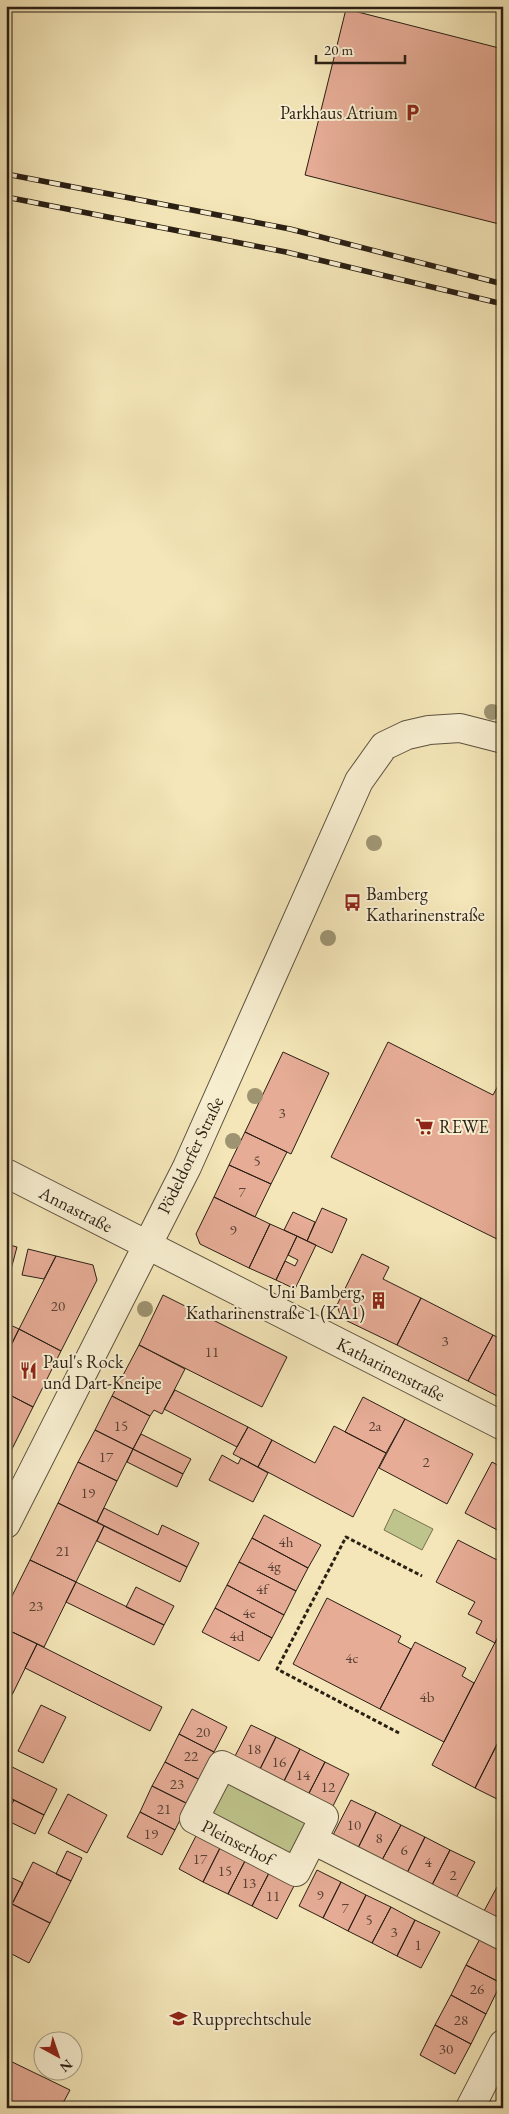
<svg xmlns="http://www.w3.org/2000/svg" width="509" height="2114" viewBox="0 0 509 2114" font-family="'EB Garamond',serif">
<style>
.green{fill:#bfc48c;stroke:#747250}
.building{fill:#e6ac96;stroke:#2a1f14}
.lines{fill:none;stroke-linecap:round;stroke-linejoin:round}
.street-casing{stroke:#5c513d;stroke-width:30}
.path{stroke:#2a1f14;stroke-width:3;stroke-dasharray:4 2.5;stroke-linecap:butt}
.street{stroke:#f8efd1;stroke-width:28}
.rail-casing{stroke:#2a1f14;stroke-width:5.5}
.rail{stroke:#f8efd1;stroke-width:4;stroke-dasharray:11;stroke-linecap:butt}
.tree{fill:#9e9472}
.labels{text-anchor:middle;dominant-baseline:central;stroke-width:4;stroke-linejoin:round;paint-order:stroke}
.number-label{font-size:15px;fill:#594234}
.poi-label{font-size:18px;fill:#2a1f14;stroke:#f8efd1;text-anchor:start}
.street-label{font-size:18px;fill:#2a1f14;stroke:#f8efd1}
</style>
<rect width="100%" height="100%" fill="#f4e6b8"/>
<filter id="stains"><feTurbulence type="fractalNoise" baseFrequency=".004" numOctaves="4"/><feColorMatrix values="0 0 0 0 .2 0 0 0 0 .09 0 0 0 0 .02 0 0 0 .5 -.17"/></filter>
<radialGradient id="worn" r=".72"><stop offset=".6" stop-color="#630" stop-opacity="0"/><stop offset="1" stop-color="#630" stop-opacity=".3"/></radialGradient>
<path class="green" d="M394 1509 433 1529 422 1550 384 1530Z
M235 1781 294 1807 308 1825 294 1853 286 1855 216 1819 213 1811 227 1784Z"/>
<path class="building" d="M346 9 503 49V225L305 175Z
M388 1042 493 1095 500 1082 503 1084V1242L331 1157Z
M283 1052 329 1073 291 1154 245 1132Z
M245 1132 287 1152 271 1184 229 1165Z
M229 1165 271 1184 255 1217 214 1197Z
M214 1197 270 1224 249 1268 200 1244 196 1234Z
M322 1208 347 1219 332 1253 307 1241Z
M293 1212 315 1222 307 1241 284 1230Z
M270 1224 297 1236 276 1280 249 1268Z
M297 1236 316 1245 295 1289 276 1280 285 1261 295 1266 298 1260 288 1255Z
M6 1244 17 1247 6 1288Z
M28 1249 56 1256 44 1279 22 1275Z
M362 1254 389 1267 383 1279 421 1298 397 1345 341 1318 337 1305Z
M56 1256 93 1265 97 1280 61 1351 19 1329Z
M163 1295 287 1357 262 1407 139 1345Z
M421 1298 493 1335 468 1381 397 1345Z
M6 1323 19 1329 7 1354 6 1353Z
M19 1329 61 1351 33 1407 6 1393V1355Z
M493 1335 503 1340V1399L468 1381Z
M139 1345 185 1369 162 1414 154 1410 150 1416 112 1396Z
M175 1390 248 1427 237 1447 164 1409Z
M6 1393 33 1407 11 1451 6 1449Z
M112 1396 150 1416 133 1449 95 1430Z
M363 1397 405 1419 386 1453 345 1432Z
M405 1419 473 1454 447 1504 379 1468Z
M334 1426 386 1453 353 1517 258 1467 272 1440 315 1463Z
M248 1427 272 1440 258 1467 233 1454Z
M95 1430 133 1449 117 1481 78 1462Z
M141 1434 191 1459 183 1474 133 1449Z
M133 1449 183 1474 177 1487 127 1462Z
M222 1455 238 1464 241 1458 268 1473 253 1502 209 1480Z
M78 1462 117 1481 97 1522 58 1503Z
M492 1462 503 1468V1533L465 1513Z
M58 1503 104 1526 76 1582 30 1560Z
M104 1508 158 1535 162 1525 199 1543 187 1567 97 1522Z
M264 1515 321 1545 308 1568 252 1538Z
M104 1526 187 1567 180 1582 97 1541Z
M252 1538 308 1568 296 1591 239 1562Z
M458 1540 503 1563V1627L495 1643 476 1633 482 1621 468 1614 475 1602 436 1582Z
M30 1560 76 1582 44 1647 6 1629V1608Z
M239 1562 296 1591 284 1615 227 1585Z
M76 1582 164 1625 154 1645 66 1602Z
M227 1585 284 1615 272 1638 215 1608Z
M136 1587 174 1606 164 1625 126 1607Z
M327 1598 401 1636 398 1642 411 1649 380 1709 293 1664Z
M215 1608 272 1638 259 1661 202 1632Z
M503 1627V1733L475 1788 432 1765Z
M6 1629 37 1644 13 1693 6 1690Z
M415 1642 466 1668 462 1676 474 1683 444 1742 380 1709Z
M37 1644 162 1707 150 1731 25 1668Z
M6 1690 13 1693 6 1706Z
M41 1705 66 1717 43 1763 18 1751Z
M192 1709 227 1727 214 1752 179 1734Z
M251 1725 276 1737 258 1773 233 1760Z
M179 1734 214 1752 200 1780 165 1762Z
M276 1737 300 1749 282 1785 258 1773Z
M497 1744 503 1747V1802L475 1788Z
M300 1749 325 1762 307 1797 282 1785Z
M165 1762 200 1780 188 1804 152 1786Z
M325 1762 349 1774 331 1810 307 1797Z
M6 1764 57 1789 44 1815 6 1796Z
M152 1786 188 1804 175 1830 140 1812Z
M68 1794 107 1815 87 1853 48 1833Z
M6 1796 14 1800 6 1814Z
M14 1800 44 1815 35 1834 6 1820V1814Z
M351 1800 376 1812 358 1848 333 1835Z
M140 1812 175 1830 162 1855 127 1837Z
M376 1812 401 1825 382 1860 358 1848Z
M401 1825 425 1837 407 1873 382 1860Z
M197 1834 221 1846 203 1882 179 1869Z
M425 1837 450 1850 432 1885 407 1873Z
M221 1846 246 1859 228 1894 203 1882Z
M450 1850 475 1862 456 1898 432 1885Z
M67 1851 82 1858 71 1881 56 1874Z
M246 1859 270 1871 252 1906 228 1894Z
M33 1862 71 1881 50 1923 12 1904Z
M317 1870 341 1882 323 1918 299 1906Z
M270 1871 295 1884 277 1919 252 1906Z
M6 1875 23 1883 12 1904 6 1901Z
M341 1882 366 1895 348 1931 323 1918Z
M497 1887 503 1891V1921L484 1911Z
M366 1895 391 1907 372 1943 348 1931Z
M12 1904 50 1923 29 1963 6 1951V1916Z
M391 1907 415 1920 397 1956 372 1943Z
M415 1920 440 1932 421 1968 397 1956Z
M482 1935 503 1946V1980L501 1983 466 1965Z
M466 1965 501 1983 486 2014 451 1995Z
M451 1995 486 2014 471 2044 435 2025Z
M435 2025 471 2044 455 2074 420 2055Z
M6 2059 70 2090 62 2105 66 2108H6Z"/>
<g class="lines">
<defs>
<path id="street" d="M6 1173 503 1426
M6 1524 187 1167 359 781 384 746 407 735 429 730 460 728 503 739
M222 1765 324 1817 296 1872 194 1819Z
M313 1840 503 1936
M470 2108 503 2044"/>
</defs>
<use href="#street" class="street-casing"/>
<path class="path" d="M399 1733 277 1669 346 1537 422 1576"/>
<use href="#street" class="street"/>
<defs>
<path id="rail" d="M6 174 290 229 503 284
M6 197 286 252 503 304"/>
</defs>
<use href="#rail" class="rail-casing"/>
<use href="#rail" class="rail"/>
</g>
<g class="tree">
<circle cx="492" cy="712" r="8"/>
<circle cx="374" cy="843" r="8"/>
<circle cx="328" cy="938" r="8"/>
<circle cx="255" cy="1096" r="8"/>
<circle cx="233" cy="1141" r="8"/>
<circle cx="145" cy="1309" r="8"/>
</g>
<defs>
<symbol id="parking-bare" viewBox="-9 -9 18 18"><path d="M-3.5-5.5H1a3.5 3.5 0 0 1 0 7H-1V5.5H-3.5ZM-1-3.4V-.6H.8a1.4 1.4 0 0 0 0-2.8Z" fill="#8f2418" stroke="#f8efd1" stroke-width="2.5" paint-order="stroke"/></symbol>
<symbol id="bus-bare" viewBox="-9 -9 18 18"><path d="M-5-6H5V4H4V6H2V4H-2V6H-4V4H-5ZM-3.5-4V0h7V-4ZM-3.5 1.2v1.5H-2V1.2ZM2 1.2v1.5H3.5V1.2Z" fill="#8f2418" stroke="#f8efd1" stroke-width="2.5" paint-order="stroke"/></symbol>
<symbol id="supermarket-bare" viewBox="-9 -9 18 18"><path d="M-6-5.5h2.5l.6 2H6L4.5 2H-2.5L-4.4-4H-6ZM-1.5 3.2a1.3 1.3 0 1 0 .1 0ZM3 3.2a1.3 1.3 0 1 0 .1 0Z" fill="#8f2418" stroke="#f8efd1" stroke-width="2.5" paint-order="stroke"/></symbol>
<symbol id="building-bare" viewBox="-9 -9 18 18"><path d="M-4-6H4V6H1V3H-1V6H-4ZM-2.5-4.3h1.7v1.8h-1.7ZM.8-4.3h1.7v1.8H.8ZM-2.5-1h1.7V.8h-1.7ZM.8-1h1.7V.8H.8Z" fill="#8f2418" stroke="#f8efd1" stroke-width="2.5" paint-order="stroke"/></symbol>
<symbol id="restaurant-bare" viewBox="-9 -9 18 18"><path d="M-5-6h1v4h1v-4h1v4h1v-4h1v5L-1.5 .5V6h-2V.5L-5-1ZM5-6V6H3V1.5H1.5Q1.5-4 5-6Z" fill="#8f2418" stroke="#f8efd1" stroke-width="2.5" paint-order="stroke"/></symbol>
<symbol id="school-bare" viewBox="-9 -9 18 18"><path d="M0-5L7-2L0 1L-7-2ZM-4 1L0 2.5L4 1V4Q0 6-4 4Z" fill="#8f2418" stroke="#f8efd1" stroke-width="2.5" paint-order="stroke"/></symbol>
</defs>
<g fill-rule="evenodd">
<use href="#parking-bare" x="400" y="100" width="25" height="25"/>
<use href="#bus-bare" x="340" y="890" width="25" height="25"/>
<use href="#supermarket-bare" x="412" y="1114" width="25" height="25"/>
<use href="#building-bare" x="366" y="1288" width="25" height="25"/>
<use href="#restaurant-bare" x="16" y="1358" width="25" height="25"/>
<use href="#school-bare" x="166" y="2006" width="25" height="25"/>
</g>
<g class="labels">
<g class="number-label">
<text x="282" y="1112">3</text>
<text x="257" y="1160">5</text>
<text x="242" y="1191">7</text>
<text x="233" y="1229">9</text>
<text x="58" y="1305">20</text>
<text x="445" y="1340">3</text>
<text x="212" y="1351">11</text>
<text x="121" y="1425">15</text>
<text x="375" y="1425">2a</text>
<text x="106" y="1456">17</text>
<text x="426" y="1461">2</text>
<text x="88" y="1492">19</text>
<text x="286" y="1541">4h</text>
<text x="63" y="1550">21</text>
<text x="274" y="1565">4g</text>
<text x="262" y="1588">4f</text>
<text x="36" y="1605">23</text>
<text x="249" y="1612">4e</text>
<text x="237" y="1635">4d</text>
<text x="352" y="1657">4c</text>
<text x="427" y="1696">4b</text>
<text x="203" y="1731">20</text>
<text x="254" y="1748">18</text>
<text x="191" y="1755">22</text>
<text x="279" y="1761">16</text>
<text x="303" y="1774">14</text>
<text x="177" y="1783">23</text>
<text x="328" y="1786">12</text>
<text x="164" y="1808">21</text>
<text x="354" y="1824">10</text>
<text x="151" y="1833">19</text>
<text x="379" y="1837">8</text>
<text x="404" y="1849">6</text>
<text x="200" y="1858">17</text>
<text x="428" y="1861">4</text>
<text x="225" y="1870">15</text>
<text x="453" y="1874">2</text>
<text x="249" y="1882">13</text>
<text x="320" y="1894">9</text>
<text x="273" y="1895">11</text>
<text x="345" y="1907">7</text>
<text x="369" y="1919">5</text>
<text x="394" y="1931">3</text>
<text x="418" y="1944">1</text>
<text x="477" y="1988">26</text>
<text x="461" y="2019">28</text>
<text x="446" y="2048">30</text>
</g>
<g class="poi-label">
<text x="398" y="112" text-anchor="end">Parkhaus Atrium</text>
<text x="366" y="893">Bamberg<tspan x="366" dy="21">Katharinenstraße</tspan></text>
<text x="439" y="1126">REWE</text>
<text x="365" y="1291" text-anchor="end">Uni Bamberg,<tspan x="365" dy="21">Katharinenstraße 1 (KA1)</tspan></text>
<text x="43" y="1361">Paul's Rock<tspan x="43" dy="21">und Dart-Kneipe</tspan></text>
<text x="192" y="2018">Rupprechtschule</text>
</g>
<g class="street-label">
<text transform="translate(190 1155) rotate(-64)">Pödeldorfer Straße</text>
<text transform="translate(76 1209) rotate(27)">Annastraße</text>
<text transform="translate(391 1369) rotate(27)">Katharinenstraße</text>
<text transform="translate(238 1842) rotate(27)">Pleinserhof</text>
</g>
</g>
<rect width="509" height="2114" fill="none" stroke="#f4e6b8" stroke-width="25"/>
<rect x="8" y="8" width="494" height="2099" fill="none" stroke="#2a1f14" stroke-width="2.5"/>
<rect x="12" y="12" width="484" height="2089" fill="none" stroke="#2a1f14"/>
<g transform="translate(58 2056) rotate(140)"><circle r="24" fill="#f8efd1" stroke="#a69c85"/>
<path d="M0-4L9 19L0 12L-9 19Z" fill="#8f2418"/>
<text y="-8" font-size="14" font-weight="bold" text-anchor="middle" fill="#2a1f14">N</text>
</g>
<path d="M316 55v8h89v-8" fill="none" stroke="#2a1f14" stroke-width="2.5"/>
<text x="324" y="55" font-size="15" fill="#2a1f14" stroke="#f8efd1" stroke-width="4" paint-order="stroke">20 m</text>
<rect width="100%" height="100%" filter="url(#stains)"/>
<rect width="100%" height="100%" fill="url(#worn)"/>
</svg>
